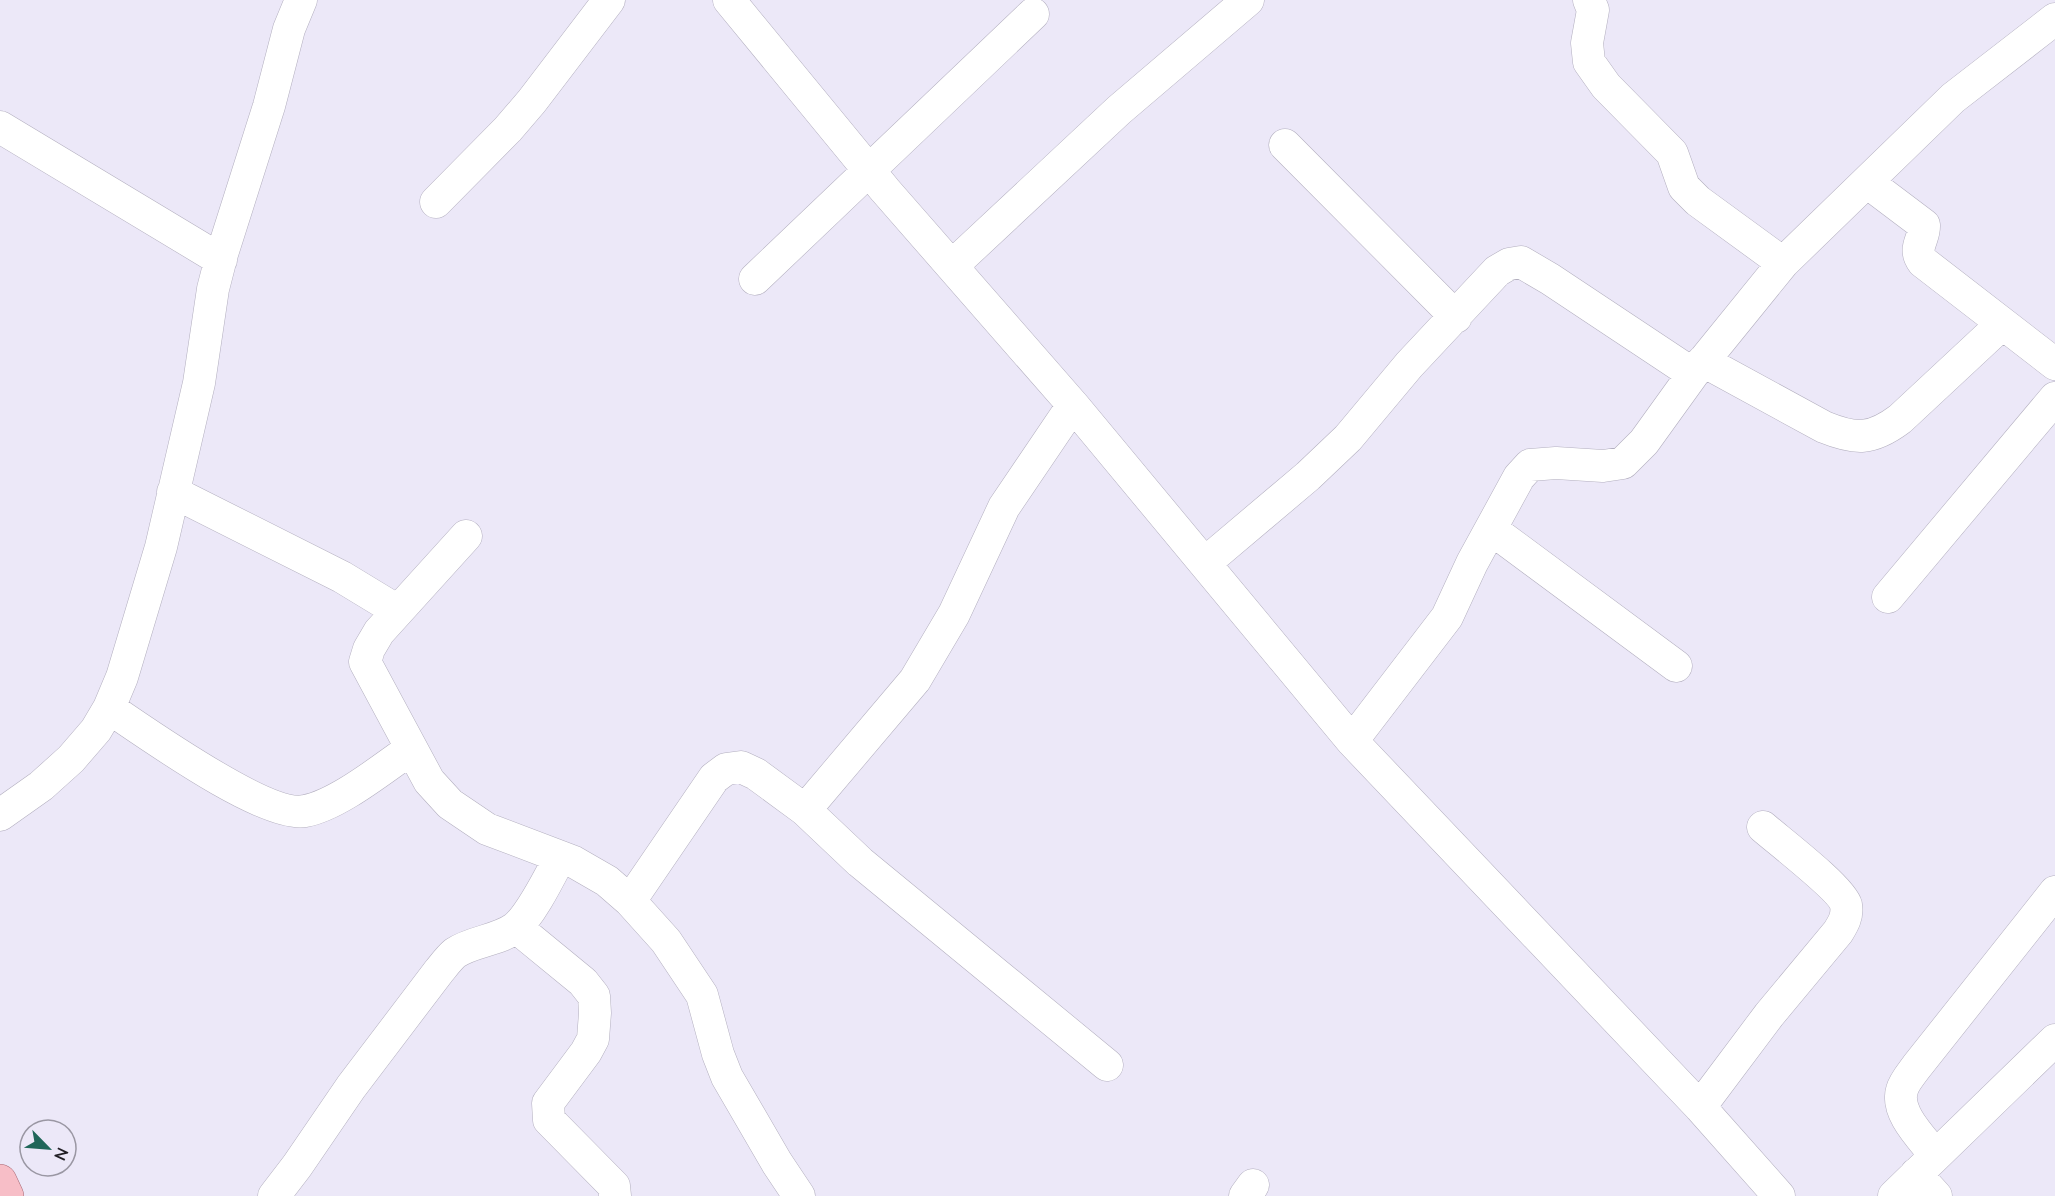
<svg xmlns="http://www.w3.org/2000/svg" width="2055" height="1196" viewBox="0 0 2055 1196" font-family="Mulish,sans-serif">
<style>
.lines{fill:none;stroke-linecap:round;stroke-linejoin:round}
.minor-casing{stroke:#b3afbf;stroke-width:33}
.major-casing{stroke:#a86976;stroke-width:34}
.minor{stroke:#fff;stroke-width:32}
.major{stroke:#f7bec7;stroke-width:33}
</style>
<rect width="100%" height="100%" fill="#ece8f8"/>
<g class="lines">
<defs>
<path id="minor" d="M729 0 885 190 1073 405 1352 741 1700 1107 1779 1196
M1589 0 1593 10 1587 43 1589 62 1606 86 1672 153 1684 187 1698 201 1783 263
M0 127 221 260
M1285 145 1456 317
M1867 182 1924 225C1925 239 1912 248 1923 262L2055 364
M436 202 508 129 532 101 609 0
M952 266 1119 110 1248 0
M755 279 1033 14
M1703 361 1824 427C1856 440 1872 440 1900 419L2002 324
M173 492 342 577 398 611
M1491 529 1676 666
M466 536 379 632 369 649 365 662 429 781 450 804 487 829 574 862 607 881 630 901 666 941 702 995 718 1054 727 1077 777 1163 799 1196
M1205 563 1308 476 1348 438 1409 365 1497 271 1509 264 1521 262 1550 279 1693 374
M1888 597 2055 398
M109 708C145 732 266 819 305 811 338 805 383 768 411 749
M1352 741 1447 617 1472 563 1519 477 1530 465 1556 463 1603 466 1623 463 1644 442 1693 374 1783 263 1953 98 2055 19
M805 810 915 680 954 614 1004 507 1073 405
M0 815 41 786 71 759 96 730 109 708 122 677 161 547 199 383 213 289 222 254 269 106 289 29 301 0
M630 901 714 778 726 769 741 767 756 774 805 810 860 862 1107 1065
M516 927 583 982 594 996 595 1013 593 1039 586 1052 548 1103 549 1120 614 1186 615 1196
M1700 1107 1769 1015 1838 932C1843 924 1848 916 1846 905 1842 889 1779 841 1763 827
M1935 1155C1923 1139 1895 1113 1902 1090 1904 1082 1912 1073 1917 1066L2055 892
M1916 1174 1936 1196
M274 1196 297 1166 351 1087 439 971C444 965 449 958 455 953 473 941 497 941 515 928 531 915 550 876 560 857
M1245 1196 1253 1185
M1894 1196 2055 1040"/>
<path id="major" d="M0 1181 7 1196"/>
</defs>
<use href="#minor" class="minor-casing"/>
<use href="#major" class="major-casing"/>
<use href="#minor" class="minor"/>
<use href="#major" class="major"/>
</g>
<g transform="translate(48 1148) rotate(115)"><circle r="28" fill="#ece8f8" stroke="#9a97a3" stroke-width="1.5"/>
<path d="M0-4.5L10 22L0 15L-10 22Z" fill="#206659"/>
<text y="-9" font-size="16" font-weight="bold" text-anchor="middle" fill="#201e24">N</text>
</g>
</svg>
